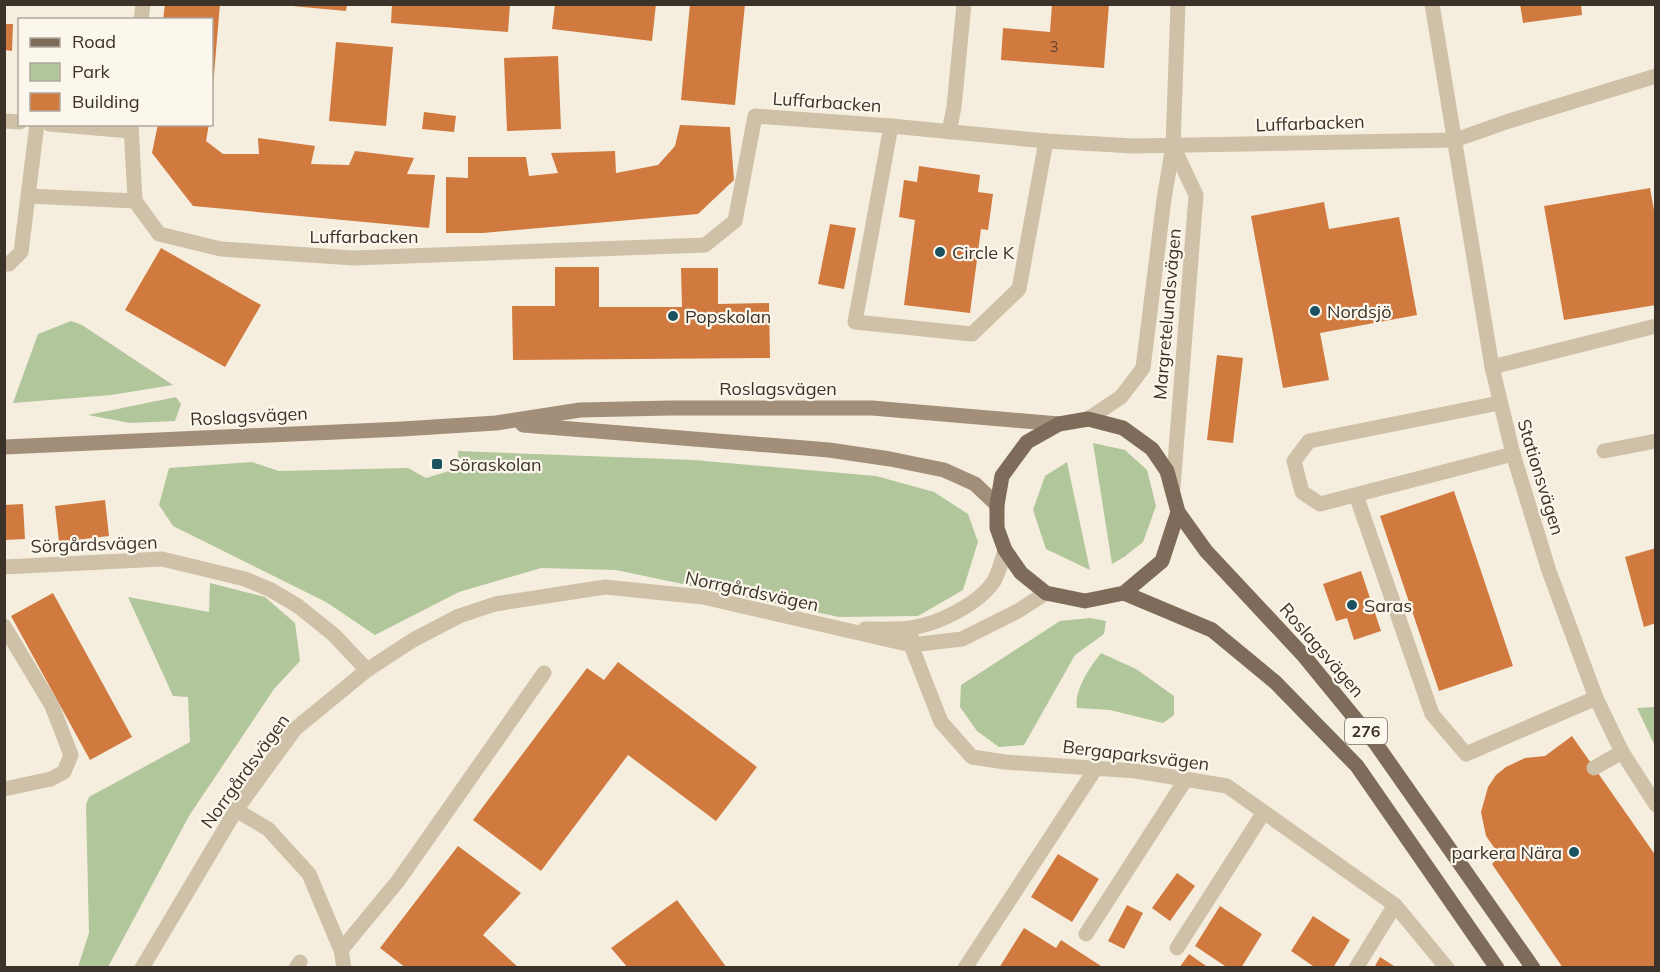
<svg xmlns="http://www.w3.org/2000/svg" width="1660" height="972" viewBox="0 0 1660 972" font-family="Mulish,sans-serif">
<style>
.green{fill:#b2c69c}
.building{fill:#d17a40}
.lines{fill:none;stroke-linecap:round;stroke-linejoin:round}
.lane{stroke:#cfc0a8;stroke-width:15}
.street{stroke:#cfc0a8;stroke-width:15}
.secondary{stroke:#a38f79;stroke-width:15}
.primary{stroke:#7f6b59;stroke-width:15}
.poi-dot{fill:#1a5261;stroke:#fcf7ec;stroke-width:2}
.labels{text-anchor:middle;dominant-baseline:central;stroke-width:4.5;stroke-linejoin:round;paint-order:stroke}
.number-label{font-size:15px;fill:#60442f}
.shield{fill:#fcf7ec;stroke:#756d64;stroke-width:1.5}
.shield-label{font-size:16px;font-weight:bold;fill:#3b3229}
.street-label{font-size:18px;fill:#3b3229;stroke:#fcf7ec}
.poi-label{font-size:18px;fill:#3b3229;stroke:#fcf7ec;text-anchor:start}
</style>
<rect width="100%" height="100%" fill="#f5eede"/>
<path class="green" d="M71 321 82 325 173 385 111 395 13 403 38 334Z
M176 397 181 404 175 421 130 423 88 415Z
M1093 443 1125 450 1147 470 1156 506 1143 542 1124 557 1112 564Z
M458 451 694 460 876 476 934 492 968 514 978 542 963 590 918 616 839 617 616 570 541 568 459 592 375 635 326 602 173 526 159 505 169 468 252 462 279 471 408 468 426 478 459 468Z
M1067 462 1090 570 1046 549 1033 510 1045 476Z
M210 583 265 597 295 623 300 661 274 689 189 816 108 967H78L89 933 86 805 89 797 190 742 188 697 173 696 128 597 209 612Z
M1090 618 1106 621 1104 634 1075 655 1024 745 999 747 977 731 960 707 961 685 1060 621Z
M1101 653 1136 669 1174 696V715L1163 723 1110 710 1077 708C1074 690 1090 667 1101 653Z
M1655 707H1656L1655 746 1637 708Z"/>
<path class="building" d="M165 4H220L213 86H212V20H163Z
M292 4H347L346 11 292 6Z
M392 4H510L508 32 391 23Z
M555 4H656L652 41 552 29Z
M690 4H745L735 105 681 100Z
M1052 4H1109L1104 68 1001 60 1003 28 1050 32Z
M1520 4H1581L1582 15 1523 23Z
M4 24H13L12 51 4 50Z
M336 42 393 47 386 126 329 121Z
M558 56 561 129 507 131 504 58Z
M424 112 456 116 454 132 422 129Z
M158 124H209L206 141 223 154H259L258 138 315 146 311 164 349 165 355 151 414 158 407 174 435 175 429 228 193 206 152 153Z
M680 125 730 127 734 180 698 214 483 233H446V177L468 178V157H526L529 176 558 173 551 153 615 151 616 173 658 165 675 146Z
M919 166 980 175 978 192 993 194 988 230 981 229 970 313 904 305 915 220 899 217 904 180 917 182Z
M1650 188 1656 221V305L1564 320 1544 206Z
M1324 202 1329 229 1399 217 1417 315 1320 333 1329 380 1283 388 1251 216Z
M830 224 856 228 844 289 818 284Z
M161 248 261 305 225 367 125 310Z
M555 267H599V307H682L681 268H718V304L769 303 770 358 513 360 512 306H555Z
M1217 355 1243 358 1233 443 1207 440Z
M1454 491 1513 666 1439 691 1380 516Z
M105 500 109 536 59 542 55 506Z
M23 504 25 539 4 540V505Z
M1656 548V623L1644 627 1625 557Z
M1361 571 1381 631 1354 640 1347 618 1336 621 1323 584Z
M53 593 132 737 90 760 11 616Z
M618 662 757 767 716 821 628 755 541 871 473 820 587 668 604 680Z
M1572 736 1656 856V968H1563L1492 864 1500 856 1486 836 1481 812 1488 787 1496 775 1506 767 1525 758 1545 756Z
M458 846 521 893 483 935 519 968H406L380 948Z
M1058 854 1099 879 1072 922 1031 897Z
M1177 873 1195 886 1170 921 1152 908Z
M677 900 727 968H628L611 948Z
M1127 905 1143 913 1124 949 1108 941Z
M1220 906 1262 934 1241 968H1228L1195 946Z
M1313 916 1350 940 1333 968H1316L1291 951Z
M1024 928 1056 948 1061 940 1104 968H999Z
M1189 954 1209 968H1179Z
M1380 957 1397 968H1374Z"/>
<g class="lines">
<path class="lane" d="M4 121 20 122
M49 124 130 131
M891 126 855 322 972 334 1019 289 1046 141
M949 132 954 107 964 4
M1455 140 1509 121 1656 76
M28 196 135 201
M4 264H9L21 252 37 124
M1492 367 1656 326
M1499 403 1309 441 1294 461 1302 492 1320 504 1513 454
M1604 451 1656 441
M1356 495 1432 714 1466 754 1596 698
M911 628V645L941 722 972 757 1005 762 1136 771 1227 786 1395 905 1447 968
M1594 768 1622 752
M236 810 268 829 309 874 341 950 398 881 544 673
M1086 934 1186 779
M1177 948 1264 812
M341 950 344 968
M296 968 300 962
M965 968 1096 768
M1356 968 1395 905"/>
<path class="street" d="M1432 4 1492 367 1513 454 1549 571 1596 698 1622 752 1656 805
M141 20 143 4
M131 124 135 201 159 234 221 249 353 258 705 245 735 221 755 116 891 126 1046 141 1134 146 1455 140
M1088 419 1121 397 1143 368 1164 199 1173 146 1178 4
M1173 488 1196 195 1173 146
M4 567 162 559 245 579 271 590 298 606 334 635 367 670
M4 626 52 706 71 755 64 772 51 779 4 789
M865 629C880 629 896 630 911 628 938 624 979 604 994 581 999 572 1002 560 1005 550
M142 968 236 810 295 729 367 670 413 640 459 616 495 604 605 587 703 597 911 645 962 639 1018 611 1046 593"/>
<path class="secondary" d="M523 425 829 450 890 459 944 470 975 484 997 505
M4 447 402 429 496 423 580 410 671 408H872L1059 424"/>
<path class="primary" d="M1178 512 1162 561 1124 593 1085 601 1046 593 1021 573 1005 550 997 528V505L1002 476 1027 442 1059 424 1088 419 1123 428 1152 449 1167 471 1178 512 1206 551 1304 656 1376 744 1533 968
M1124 593 1212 630 1275 682 1357 766 1497 968"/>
</g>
<g class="poi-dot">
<circle cx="940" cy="252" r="6"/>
<circle cx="1315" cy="311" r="6"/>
<circle cx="673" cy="316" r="6"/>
<rect x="431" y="458" width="12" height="12" rx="3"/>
<circle cx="1352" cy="605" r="6"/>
<circle cx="1574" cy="852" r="6"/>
</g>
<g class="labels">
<g class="number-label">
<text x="1054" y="46">3</text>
</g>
<rect class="shield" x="1345" y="718" width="42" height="26" rx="4.5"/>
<g class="shield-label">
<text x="1366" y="731">276</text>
</g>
<g class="street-label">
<text transform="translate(827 102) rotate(4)">Luffarbacken</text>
<text transform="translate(1310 123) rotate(-2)">Luffarbacken</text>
<text x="364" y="236">Luffarbacken</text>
<text transform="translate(1167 314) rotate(-85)">Margretelundsvägen</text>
<text x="778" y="388">Roslagsvägen</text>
<text transform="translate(249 416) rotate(-3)">Roslagsvägen</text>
<text transform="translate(1541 477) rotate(73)">Stationsvägen</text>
<text transform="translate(94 544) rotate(-2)">Sörgårdsvägen</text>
<text transform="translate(752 591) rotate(12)">Norrgårdsvägen</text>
<text transform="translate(1322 650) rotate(49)">Roslagsvägen</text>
<text transform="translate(1136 755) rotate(7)">Bergaparksvägen</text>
<text transform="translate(245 771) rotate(-54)">Norrgårdsvägen</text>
</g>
<g class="poi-label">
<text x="952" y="252">Circle K</text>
<text x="1327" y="311">Nordsjö</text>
<text x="685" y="316">Popskolan</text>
<text x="449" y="464">Söraskolan</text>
<text x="1364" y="605">Saras</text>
<text x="1562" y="852" text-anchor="end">parkera Nära</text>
</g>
</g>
<rect width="1660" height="972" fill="none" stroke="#3b3229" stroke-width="12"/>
<rect x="18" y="18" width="195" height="108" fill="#fcf7ec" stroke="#afa89e" stroke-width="1.5"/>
<rect x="30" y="38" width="30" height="9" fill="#7f6b59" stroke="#afa89e" stroke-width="1.5"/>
<text x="72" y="48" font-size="18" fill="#3b3229">Road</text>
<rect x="30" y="63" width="30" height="18" fill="#b2c69c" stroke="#afa89e" stroke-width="1.5"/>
<text x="72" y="78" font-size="18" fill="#3b3229">Park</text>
<rect x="30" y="93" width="30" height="18" fill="#d17a40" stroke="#afa89e" stroke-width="1.5"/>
<text x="72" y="108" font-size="18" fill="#3b3229">Building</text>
</svg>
